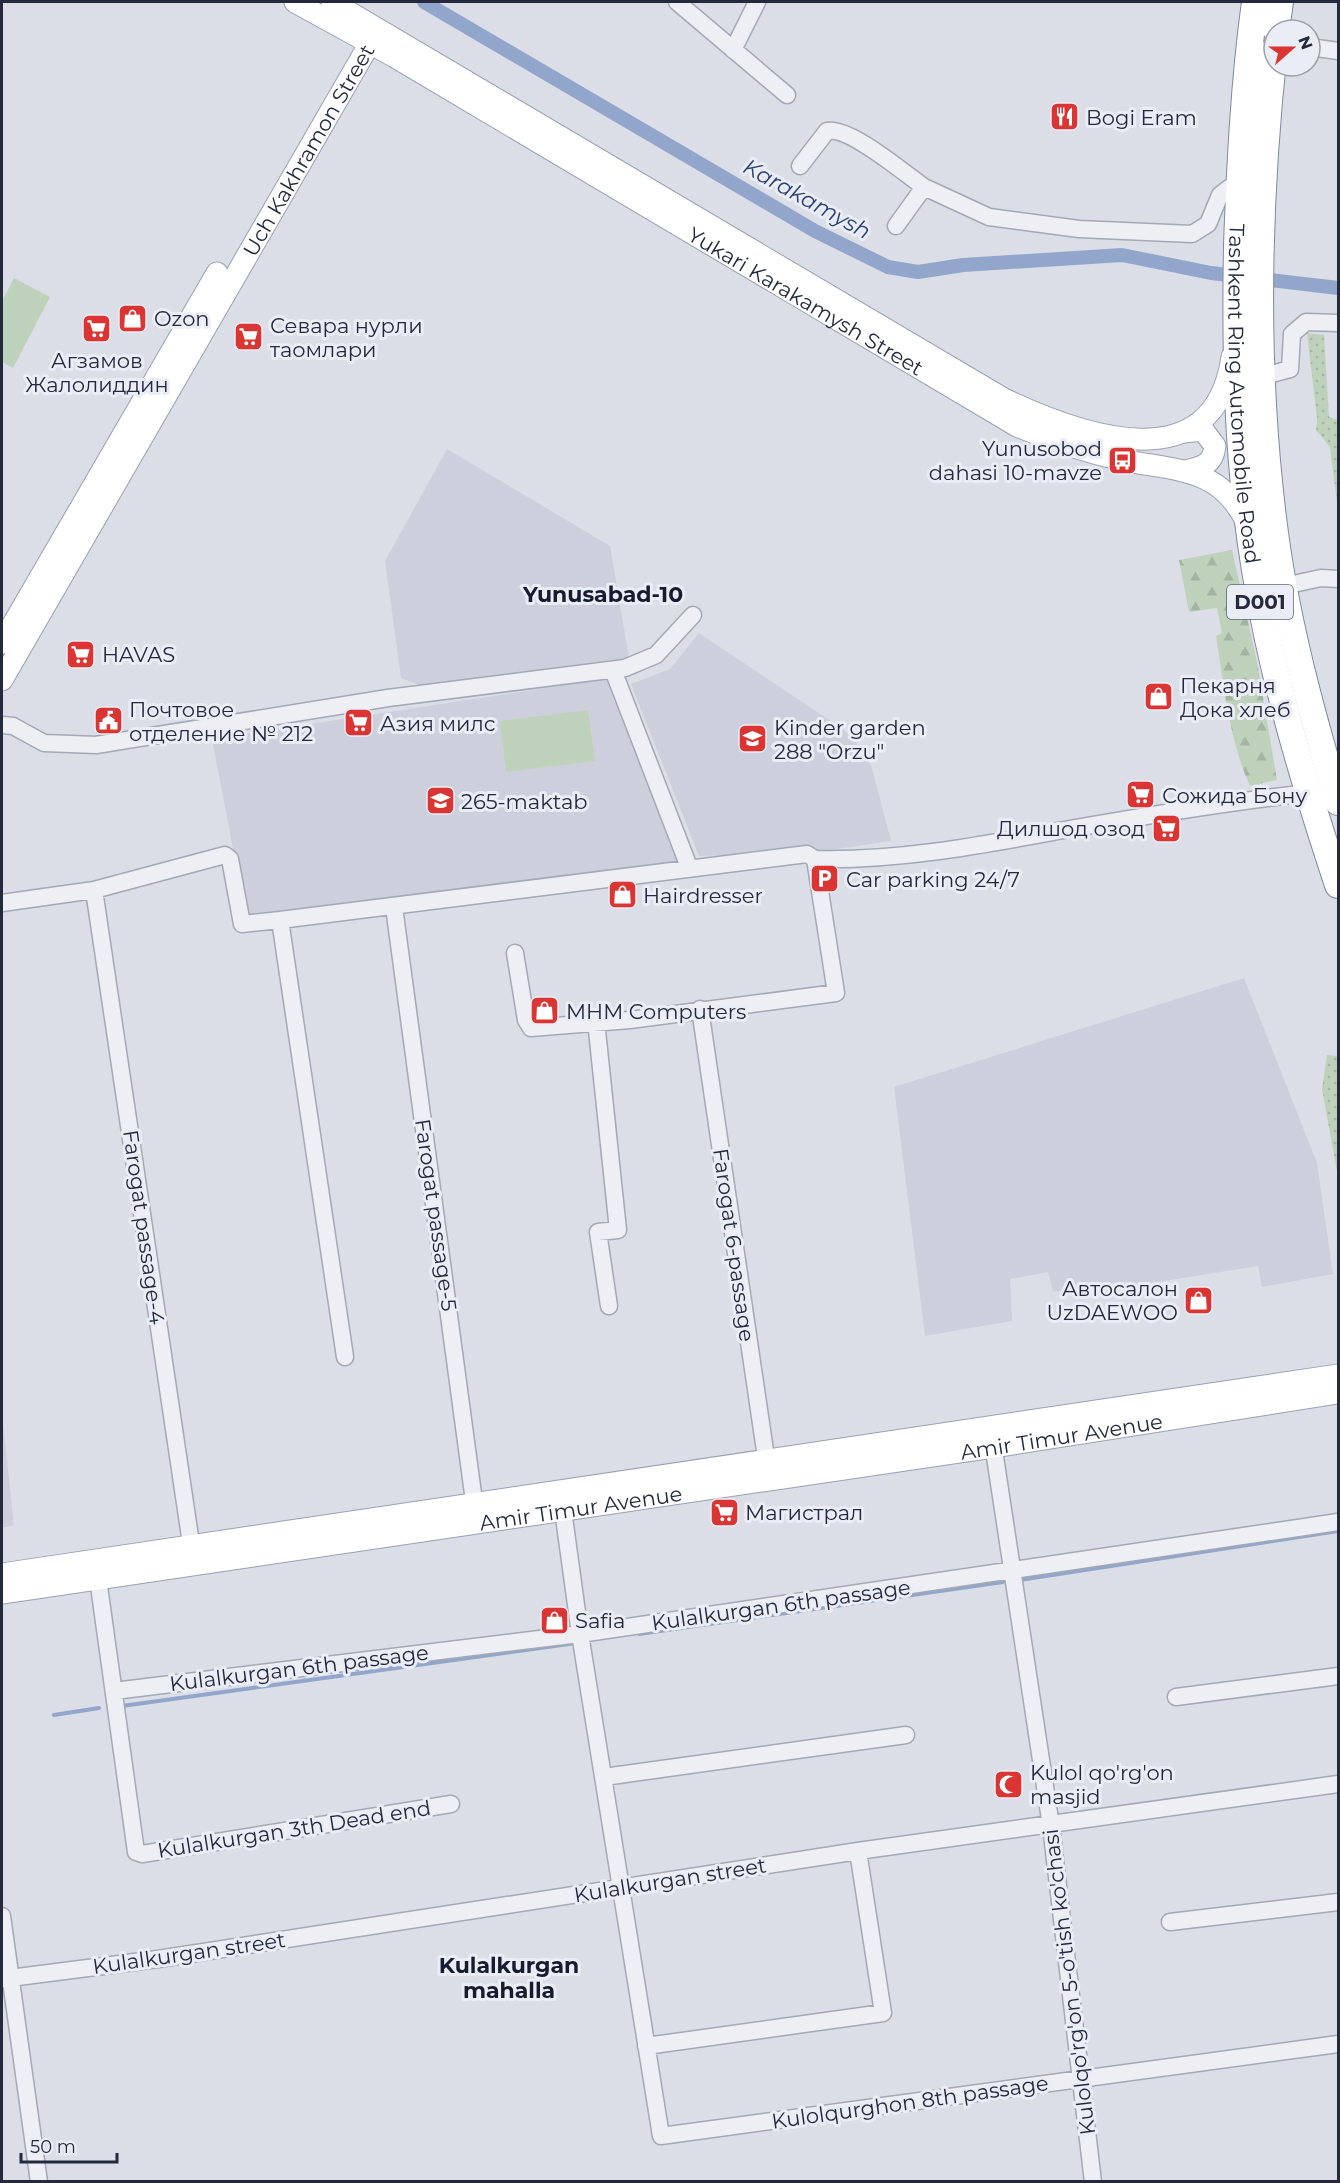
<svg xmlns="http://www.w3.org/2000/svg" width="1340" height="2183" viewBox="0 0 1340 2183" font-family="Montserrat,sans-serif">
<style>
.built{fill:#cdd0dc}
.grass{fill:url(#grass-dots)}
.forest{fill:url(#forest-firs)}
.pitch{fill:#bed2bb}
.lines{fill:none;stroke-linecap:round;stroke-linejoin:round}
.stream{stroke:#92a5cb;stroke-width:4}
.canal{stroke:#92a5cb;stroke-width:14}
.minor-casing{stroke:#a4a8b4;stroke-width:19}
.major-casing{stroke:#99a0b4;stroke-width:23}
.highway-casing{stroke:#81889f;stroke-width:28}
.minor{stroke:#eeeff5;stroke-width:16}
.major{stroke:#fff;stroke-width:21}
.highway{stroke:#fff;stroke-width:26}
.labels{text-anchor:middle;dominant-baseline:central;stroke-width:6;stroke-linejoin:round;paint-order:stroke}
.shield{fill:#eaedf5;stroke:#5f6475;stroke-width:1.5}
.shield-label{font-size:20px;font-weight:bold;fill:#24293e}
.poi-label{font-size:21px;fill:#24293e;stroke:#eaedf5;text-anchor:start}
.street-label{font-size:21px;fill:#24293e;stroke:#eaedf5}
.water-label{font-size:22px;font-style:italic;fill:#2b4075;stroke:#eaedf5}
.neighbourhood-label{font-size:22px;font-weight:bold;fill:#171b2f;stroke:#eaedf5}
</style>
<defs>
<pattern id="grass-dots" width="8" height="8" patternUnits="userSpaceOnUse" patternTransform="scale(1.5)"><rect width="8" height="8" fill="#bed2bb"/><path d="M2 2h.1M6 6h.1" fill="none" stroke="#a3b4a2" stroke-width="1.8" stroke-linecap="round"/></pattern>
<pattern id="forest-firs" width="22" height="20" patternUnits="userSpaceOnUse" patternTransform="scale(1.5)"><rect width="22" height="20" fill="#bed2bb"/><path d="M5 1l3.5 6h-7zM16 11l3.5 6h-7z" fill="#a3b4a2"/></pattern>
</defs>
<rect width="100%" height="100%" fill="#dbdee7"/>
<path class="built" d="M447 449 610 546 629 658 420 685 401 678 385 561Z
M699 633 843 729 863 750 872 768 891 841 823 851 699 856 631 684 670 669Z
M612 678 679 863 246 917 212 739Z
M1244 978 1317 1163 1333 1274 1262 1287 1258 1266 1145 1284 1123 1282 1053 1292 1048 1272 1010 1279 1012 1321 925 1336 894 1087Z
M2 1413 14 1525 2 1528Z"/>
<path class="grass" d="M1307 333 1324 335 1329 417 1338 420V512L1330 447 1316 430 1317 419Z
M1327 1055 1338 1056V1177L1322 1089Z"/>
<path class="forest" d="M1232 550 1257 662 1277 780 1250 786C1229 740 1224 686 1216 636L1222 633 1217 608 1189 612 1179 560Z"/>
<path class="pitch" d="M14 278 50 297 13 368 2 362V301Z
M588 710 595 761 506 772 500 721Z"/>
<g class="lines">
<path class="stream" d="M1020 1580 1338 1531
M639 1634 1003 1582
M122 1706 576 1643
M54 1715 99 1708"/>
<path class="canal" d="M424 2 815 231 888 267 918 272 963 265 1122 255 1211 273 1338 288"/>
<defs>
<path id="minor" d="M677 2 787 95
M1310 47 1338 51
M733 50 757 2
M800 166 827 131C849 126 904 173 924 187L896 226
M924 187 989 217 1079 229 1192 234 1208 224 1220 195 1229 188 1240 185
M1261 377 1290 369 1292 334 1306 322 1338 323
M1284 586 1321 578 1338 579
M613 670 689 867
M2 725 13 726 44 743 96 745 388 698 625 668 656 655 693 615
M94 890 193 1557
M2 903 94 890 225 855 230 859 242 924 280 920
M394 907 476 1516
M515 953 526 1020 531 1028 630 1020 836 993 815 859C899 861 982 845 1064 830 1145 816 1227 802 1309 793
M700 1009 768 1471
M596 1021 618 1230 598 1232 609 1306
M345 1357 280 920 807 854 815 859
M992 1437 1051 1826 1093 2182
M563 1510 580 1634 661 2136 1338 2044
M98 1579 136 1852 142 1854 451 1804
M114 1691 580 1634 1338 1522
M1176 1697 1338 1676
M604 1777 906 1735
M2 1916 39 2182
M1170 1922 1338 1902
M2 1979 158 1959 858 1851 1338 1784
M646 2046 883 2013 858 1851"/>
<g id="major">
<path id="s1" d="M295 2 395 57 1017 426C1050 440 1086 452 1122 460 1175 471 1220 466 1247 523"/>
<path d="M332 2 1004 399C1080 435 1214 484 1232 357"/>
<path d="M1184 432 1203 430 1215 446C1213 465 1202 467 1185 471"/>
<path d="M2 643 217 273"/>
<path id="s2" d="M2 680 370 43 371 30"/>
<path d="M2 1574 1338 1375"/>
<path id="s3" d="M2 1593 993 1447 1338 1393"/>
</g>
<g id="highway">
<path id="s4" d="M1255 2C1244 82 1240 164 1237 245 1235 355 1237 462 1255 570 1272 677 1304 782 1338 885"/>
<path d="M1276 30 1280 2"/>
<path d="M1274 50C1257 208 1254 376 1275 533 1287 624 1312 715 1338 802"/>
</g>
</defs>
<use href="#minor" class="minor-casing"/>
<use href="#major" class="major-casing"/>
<use href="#highway" class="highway-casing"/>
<use href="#minor" class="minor"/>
<use href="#major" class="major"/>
<use href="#highway" class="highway"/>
</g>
<defs>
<symbol id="restaurant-square" viewBox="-11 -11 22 22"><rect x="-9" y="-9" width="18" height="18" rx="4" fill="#da3433" stroke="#eaedf5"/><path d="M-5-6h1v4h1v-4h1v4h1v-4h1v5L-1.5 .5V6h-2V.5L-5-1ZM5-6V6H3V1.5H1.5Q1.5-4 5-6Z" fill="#fff"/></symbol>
<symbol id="shop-square" viewBox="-11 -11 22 22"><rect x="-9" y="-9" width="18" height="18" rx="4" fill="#da3433" stroke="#eaedf5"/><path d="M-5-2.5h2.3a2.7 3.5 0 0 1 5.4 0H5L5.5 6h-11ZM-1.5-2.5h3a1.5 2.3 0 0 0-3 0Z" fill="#fff"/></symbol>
<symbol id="supermarket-square" viewBox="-11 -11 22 22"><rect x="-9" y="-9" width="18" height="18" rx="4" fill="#da3433" stroke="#eaedf5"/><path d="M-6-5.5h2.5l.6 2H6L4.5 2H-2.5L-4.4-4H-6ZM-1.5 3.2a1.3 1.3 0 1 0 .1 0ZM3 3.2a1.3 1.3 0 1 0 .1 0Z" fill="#fff"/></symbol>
<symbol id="bus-square" viewBox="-11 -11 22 22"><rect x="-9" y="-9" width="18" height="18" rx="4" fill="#da3433" stroke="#eaedf5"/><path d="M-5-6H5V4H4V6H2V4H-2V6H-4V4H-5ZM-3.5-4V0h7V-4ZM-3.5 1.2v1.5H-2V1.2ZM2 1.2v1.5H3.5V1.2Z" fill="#fff"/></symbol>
<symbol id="civic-square" viewBox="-11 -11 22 22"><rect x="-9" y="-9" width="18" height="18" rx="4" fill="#da3433" stroke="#eaedf5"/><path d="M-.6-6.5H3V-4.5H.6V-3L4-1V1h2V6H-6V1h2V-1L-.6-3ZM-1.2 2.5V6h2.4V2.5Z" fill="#fff"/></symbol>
<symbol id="school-square" viewBox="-11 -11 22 22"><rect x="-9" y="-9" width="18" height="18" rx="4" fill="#da3433" stroke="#eaedf5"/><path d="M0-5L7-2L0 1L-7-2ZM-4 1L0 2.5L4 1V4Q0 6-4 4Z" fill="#fff"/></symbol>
<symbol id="parking-square" viewBox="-11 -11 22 22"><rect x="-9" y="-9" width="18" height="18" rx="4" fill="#da3433" stroke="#eaedf5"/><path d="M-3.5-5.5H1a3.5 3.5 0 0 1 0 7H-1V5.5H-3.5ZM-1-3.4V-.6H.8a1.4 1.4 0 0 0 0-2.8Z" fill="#fff"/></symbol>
<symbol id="mosque-square" viewBox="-11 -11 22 22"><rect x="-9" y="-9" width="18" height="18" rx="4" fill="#da3433" stroke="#eaedf5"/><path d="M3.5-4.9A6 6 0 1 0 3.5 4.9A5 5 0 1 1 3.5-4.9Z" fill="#fff"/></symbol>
</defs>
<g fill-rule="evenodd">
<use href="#restaurant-square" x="1048" y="100" width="33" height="33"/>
<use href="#shop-square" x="116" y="302" width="33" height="33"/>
<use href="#supermarket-square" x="80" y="312" width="33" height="33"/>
<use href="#supermarket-square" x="232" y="320" width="33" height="33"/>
<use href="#bus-square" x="1106" y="444" width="33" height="33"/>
<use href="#supermarket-square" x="64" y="638" width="33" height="33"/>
<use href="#shop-square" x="1142" y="680" width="33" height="33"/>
<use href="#civic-square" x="92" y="704" width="33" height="33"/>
<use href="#supermarket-square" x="342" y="706" width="33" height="33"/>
<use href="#school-square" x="736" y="722" width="33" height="33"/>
<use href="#supermarket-square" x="1124" y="778" width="33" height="33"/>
<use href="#school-square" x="424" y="784" width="33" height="33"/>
<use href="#supermarket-square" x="1150" y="812" width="33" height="33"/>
<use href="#parking-square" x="808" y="862" width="33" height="33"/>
<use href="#shop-square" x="606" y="878" width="33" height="33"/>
<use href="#shop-square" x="528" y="994" width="33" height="33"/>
<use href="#shop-square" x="1182" y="1284" width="33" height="33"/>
<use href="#supermarket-square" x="708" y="1496" width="33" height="33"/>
<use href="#shop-square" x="538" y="1604" width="33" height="33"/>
<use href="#mosque-square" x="992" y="1768" width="33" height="33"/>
</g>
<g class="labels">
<rect class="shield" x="1227" y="585" width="66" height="34" rx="4.5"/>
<g class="shield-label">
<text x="1260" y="602">D001</text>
</g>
<g class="poi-label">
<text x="1086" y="117">Bogi Eram</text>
<text x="154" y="318">Ozon</text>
<text x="270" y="325">Севара нурли<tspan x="270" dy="24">таомлари</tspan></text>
<text x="97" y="360" text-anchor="middle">Агзамов<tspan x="97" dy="24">Жалолиддин</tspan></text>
<text x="1102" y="448" text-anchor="end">Yunusobod<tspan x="1102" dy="24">dahasi 10-mavze</tspan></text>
<text x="102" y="654">HAVAS</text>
<text x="1180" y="685">Пекарня<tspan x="1180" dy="24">Дока хлеб</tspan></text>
<text x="129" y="709">Почтовое<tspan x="129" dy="24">отделение № 212</tspan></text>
<text x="380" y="723">Азия милс</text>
<text x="774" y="727">Kinder garden<tspan x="774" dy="24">288 "Orzu"</tspan></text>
<text x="1162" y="795">Сожида Бону</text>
<text x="461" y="801">265-maktab</text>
<text x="1145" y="828" text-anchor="end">Дилшод озод</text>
<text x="846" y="879">Car parking 24/7</text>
<text x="643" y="895">Hairdresser</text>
<text x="566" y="1011">MHM Computers</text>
<text x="1178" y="1288" text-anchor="end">Автосалон<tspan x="1178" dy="24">UzDAEWOO</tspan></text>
<text x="745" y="1512">Магистрал</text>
<text x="575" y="1620">Safia</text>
<text x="1030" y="1772">Kulol qo'rg'on<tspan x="1030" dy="24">masjid</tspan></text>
</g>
<g class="street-label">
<text stroke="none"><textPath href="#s2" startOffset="612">Uch Kakhramon Street</textPath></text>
<text stroke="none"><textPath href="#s1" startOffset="592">Yukari Karakamysh Street</textPath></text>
<text stroke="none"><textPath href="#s4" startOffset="393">Tashkent Ring Automobile Road</textPath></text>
<text transform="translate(436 1215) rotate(82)">Farogat passage-5</text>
<text transform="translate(144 1227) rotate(82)">Farogat passage-4</text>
<text transform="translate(734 1245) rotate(82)">Farogat 6-passage</text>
<text stroke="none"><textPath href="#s3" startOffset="1071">Amir Timur Avenue</textPath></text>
<text stroke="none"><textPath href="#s3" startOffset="585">Amir Timur Avenue</textPath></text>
<text transform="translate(781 1605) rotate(-8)">Kulalkurgan 6th passage</text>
<text transform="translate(299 1668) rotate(-7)">Kulalkurgan 6th passage</text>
<text transform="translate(294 1829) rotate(-9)">Kulalkurgan 3th Dead end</text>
<text transform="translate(670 1880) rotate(-9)">Kulalkurgan street</text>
<text transform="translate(189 1953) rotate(-8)">Kulalkurgan street</text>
<text transform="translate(1069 1982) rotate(-97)">Kulolqo'rg'on 5-o'tish ko'chasi</text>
<text transform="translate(910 2102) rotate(-8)">Kulolqurghon 8th passage</text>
</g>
<g class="water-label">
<text transform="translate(807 199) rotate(29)">Karakamysh</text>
</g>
<g class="neighbourhood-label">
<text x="603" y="594">Yunusabad-10</text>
<text x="509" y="1965">Kulalkurgan<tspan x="509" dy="25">mahalla</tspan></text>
</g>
</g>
<rect width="1340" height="2183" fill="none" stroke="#24293e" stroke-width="6"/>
<g transform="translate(1292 48) rotate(69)"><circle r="28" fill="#eaedf5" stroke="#9b9fac" stroke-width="1.5"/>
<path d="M0-4.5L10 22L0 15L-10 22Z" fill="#da3433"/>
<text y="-9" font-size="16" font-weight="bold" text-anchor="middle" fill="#24293e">N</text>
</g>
<path d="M21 2153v9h96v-9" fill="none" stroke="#24293e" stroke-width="3"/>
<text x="30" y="2153" font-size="18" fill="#24293e" stroke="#eaedf5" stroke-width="4.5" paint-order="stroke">50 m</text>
</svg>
